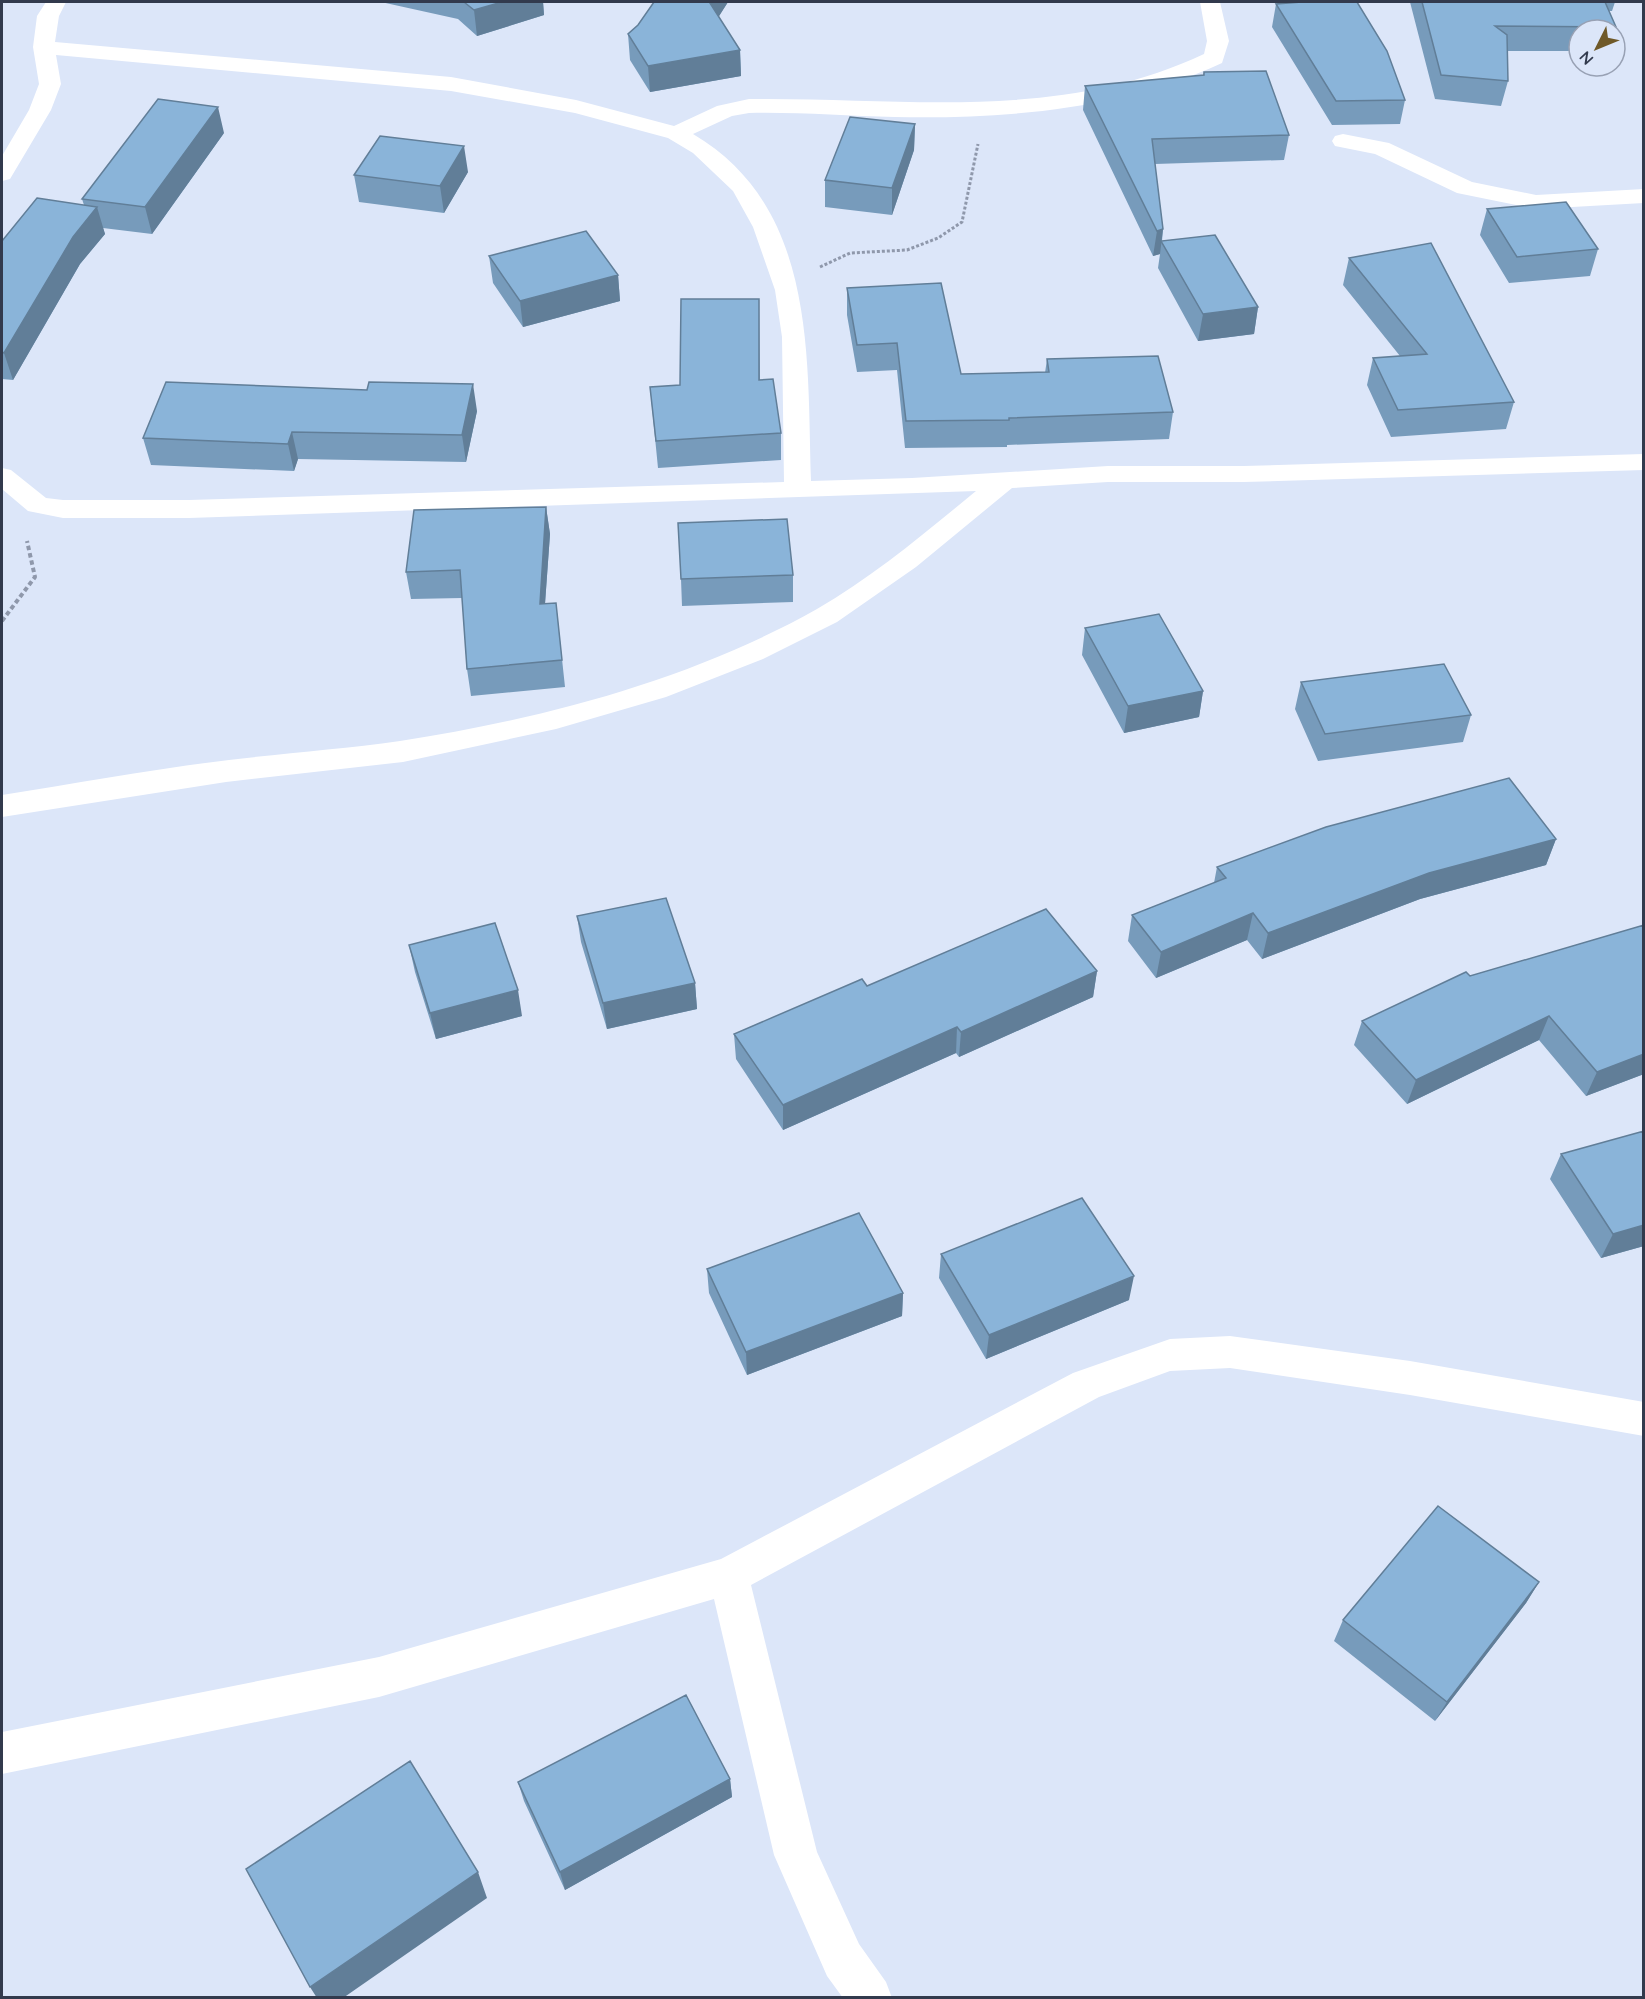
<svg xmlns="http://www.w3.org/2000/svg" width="1645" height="1999" viewBox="0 0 1645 1999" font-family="Quicksand,sans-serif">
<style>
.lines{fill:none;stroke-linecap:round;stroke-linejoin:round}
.path-far1{stroke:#8f98ab;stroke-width:3;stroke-dasharray:3 2;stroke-linecap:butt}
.path{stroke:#8f98ab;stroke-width:4;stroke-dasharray:4.5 3;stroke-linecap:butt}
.street{fill:#fff;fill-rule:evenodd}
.wall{fill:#779bbb}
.shaded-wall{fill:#617e98}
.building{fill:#8ab4d9;stroke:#617e98;stroke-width:1.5}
</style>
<rect width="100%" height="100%" fill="#dce6f9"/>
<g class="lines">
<path class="path-far1" d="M820 267 850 253 907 250 938 238 962 222 978 144"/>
<path class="path" d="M2 621 35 577 27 541"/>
<path class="street" d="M46 2H66L59 16 55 42 451 77 576 100 674 126 717 106 749 99C904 97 1058 123 1204 54L1207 41 1200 2H1220L1229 41 1222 63C1120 110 1006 119 895 117 846 116 798 112 749 113L732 116 693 134C817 207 807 356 811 481L912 478 1108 466H1244L1644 454V470L1244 482H1108L1012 488 916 567 837 622 763 659 666 697 556 729 403 762 226 782 2 817V795C78 783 153 769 229 760 286 753 344 749 400 741 542 719 691 680 817 609 874 576 925 533 976 491L189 518H63L28 511 2 489V468L11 470 46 498 63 500H189L784 482 782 337 775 290 753 227 733 191 693 153 668 138 575 113 451 91 56 55 61 84 51 110 10 179 2 181V156L29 110 39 84 33 47 37 16Z
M1343 134 1389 143 1472 182 1536 195 1644 189V203L1536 209 1457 193 1375 154 1335 146 1332 141 1335 136Z
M1230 1336 1410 1361 1644 1402V1436L1410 1395 1230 1368 1170 1371 1099 1397 751 1585 817 1852 859 1944 886 1982 892 1998H843L827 1976 774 1855 714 1599 379 1697 2 1774V1732L379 1657 721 1559 1073 1373 1170 1339Z"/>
</g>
<path class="wall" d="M381 2H543L544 15 477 36 458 19Z
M728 2 718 17 740 50 741 76 650 92 630 60 628 34Z
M1287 2H1357L1405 100 1400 124 1332 125 1272 27 1276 4 1288 3Z
M1410 2H1615L1612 11H1609L1616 27 1615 30H1579V51H1507L1508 81 1501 106 1435 99Z
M1204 72 1289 135 1284 160 1155 164 1163 229 1162 241 1258 307 1254 334 1198 341 1158 268 1160 254 1153 256 1083 110 1085 86 1203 75Z
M915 124 914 150 892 215 825 207V180Z
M224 133 152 234 103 228 105 234 80 264 13 380 2 379V241L84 205 82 199Z
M468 172 444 213 359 202 354 175Z
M1487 209 1598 249 1590 276 1509 283 1480 235Z
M489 256 618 275 620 301 523 327 493 283Z
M1349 258 1514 402 1506 429 1391 437 1367 385 1373 358 1400 356 1343 285Z
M847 288 961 374 1045 373 1047 359 1173 412 1169 439 1007 445V447L905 448 897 370 857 372 847 315Z
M759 299 760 380 781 433V460L658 468 650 387 680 385Z
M477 411 466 462 298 459 294 471 151 465 143 438Z
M546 507 550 534 545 604 556 603 565 687 471 696 467 669 462 598 411 599 406 572Z
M793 575V602L682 606 681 579Z
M1085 628 1203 691 1199 717 1124 733 1082 655Z
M1301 682 1471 715 1463 742 1318 761 1295 709Z
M1556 839 1546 865 1420 899 1262 959 1247 940 1156 978 1128 941 1132 915 1214 883 1217 867Z
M577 916 695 983 697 1009 607 1029 581 942Z
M1644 925V1074L1586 1096 1539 1040 1407 1104 1354 1045 1362 1021 1470 976Z
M409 945 522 1016 436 1039 415 972Z
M1097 971 1093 997 959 1057 956 1053 783 1130 736 1059 734 1034 867 986Z
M1561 1154 1644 1246 1601 1258 1550 1179Z
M941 1254 1129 1300 986 1359 939 1278Z
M707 1269 903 1293 902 1316 747 1375 709 1293Z
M1539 1582 1526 1603 1435 1721 1334 1641 1343 1620Z
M730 1779 732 1797 565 1890 524 1801 518 1782Z"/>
<path class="shaded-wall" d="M502 2H543L544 15 477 36 474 10Z
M711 2H728L711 29 710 3Z
M740 50 741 76 650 92 648 66Z
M218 107 224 133 152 234 145 207Z
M915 124 914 150 892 215V188Z
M464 146 468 172 444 213 440 186Z
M97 207 105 234 80 264 13 380 4 353 73 237Z
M1163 229 1160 254 1153 256 1157 231Z
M618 275 620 301 523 327 520 301Z
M1258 307 1254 334 1198 341 1203 314Z
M473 384 477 411 466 462 462 435Z
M292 432 298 459 294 471 288 444Z
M546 507 550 534 543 631 540 604Z
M1203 691 1199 717 1124 733 1128 706Z
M1556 839 1546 865 1420 899 1262 959 1268 933 1429 873Z
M1253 913 1247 940 1156 978 1161 952Z
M1097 971 1093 997 959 1057 961 1032Z
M695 983 697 1009 607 1029 603 1003Z
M518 990 522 1016 436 1039 430 1013Z
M1549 1016 1539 1040 1407 1104 1416 1080Z
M957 1027 956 1053 783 1130V1105Z
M1644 1054V1074L1586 1096 1597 1072Z
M1644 1225V1246L1601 1258 1613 1234Z
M1134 1276 1129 1300 986 1359 989 1335Z
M903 1293 902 1316 747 1375 746 1352Z
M1539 1582 1526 1603 1435 1721 1447 1702Z
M730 1779 732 1797 565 1890 560 1872Z
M478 1872 487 1898 343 1998H317L310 1987Z"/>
<path class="building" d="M464 2H502L474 10Z
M654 2H711L710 3 740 50 648 66 628 34 638 25Z
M1302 2H1357L1387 51 1405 100 1336 101 1276 4Z
M1422 2H1605L1616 27 1495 26 1507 35 1508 81 1441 75Z
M1266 71 1289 135 1152 139 1163 229 1157 231 1085 86 1204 75V72Z
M158 99 218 107 145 207 82 199Z
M850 117 915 124 892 188 825 180Z
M380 136 464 146 440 186 354 175Z
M37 198 97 207 73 237 4 353 2 352V241Z
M1566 202 1598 249 1517 257 1487 209Z
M586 231 618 275 520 301 489 256Z
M1215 235 1258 307 1203 314 1161 241Z
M1431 243 1514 402 1398 410 1373 358 1427 354 1349 258Z
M941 283 961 374 1049 372 1047 359 1158 356 1173 412 1009 418V420L906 421 897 343 857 345 847 288Z
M681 299H759V380L773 379 781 433 656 441 650 387 680 385Z
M166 382 367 390 369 382 473 384 462 435 292 432 288 444 143 438Z
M546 507 540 604 556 603 562 660 467 669 460 570 406 572 414 510Z
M787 519 793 575 681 579 678 523Z
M1159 614 1203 691 1128 706 1085 628Z
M1444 664 1471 715 1325 734 1301 682Z
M1509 778 1556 839 1429 873 1268 933 1253 913 1161 952 1132 915 1226 878 1217 867 1326 827Z
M666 898 695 983 603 1003 577 916Z
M1046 909 1097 971 961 1032 957 1027 783 1105 734 1034 862 979 867 986Z
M495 923 518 990 430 1013 409 945Z
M1644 925V1054L1597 1072 1549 1016 1416 1080 1362 1021 1466 972 1470 976Z
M1644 1131V1225L1613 1234 1561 1154Z
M1082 1198 1134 1276 989 1335 941 1254Z
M859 1213 903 1293 746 1352 707 1269Z
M1438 1506 1539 1582 1447 1702 1343 1620Z
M686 1695 730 1779 560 1872 518 1782Z
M410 1761 478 1872 310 1987 246 1869Z"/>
<rect width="1645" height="1999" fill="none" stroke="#323a4d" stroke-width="6"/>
<g transform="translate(1597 48) rotate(227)"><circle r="28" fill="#dce6f9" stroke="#98a1b4" stroke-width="1.5"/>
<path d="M0-4.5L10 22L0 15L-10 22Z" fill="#6f5929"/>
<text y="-9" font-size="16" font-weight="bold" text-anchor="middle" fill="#323a4d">N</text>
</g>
</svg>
